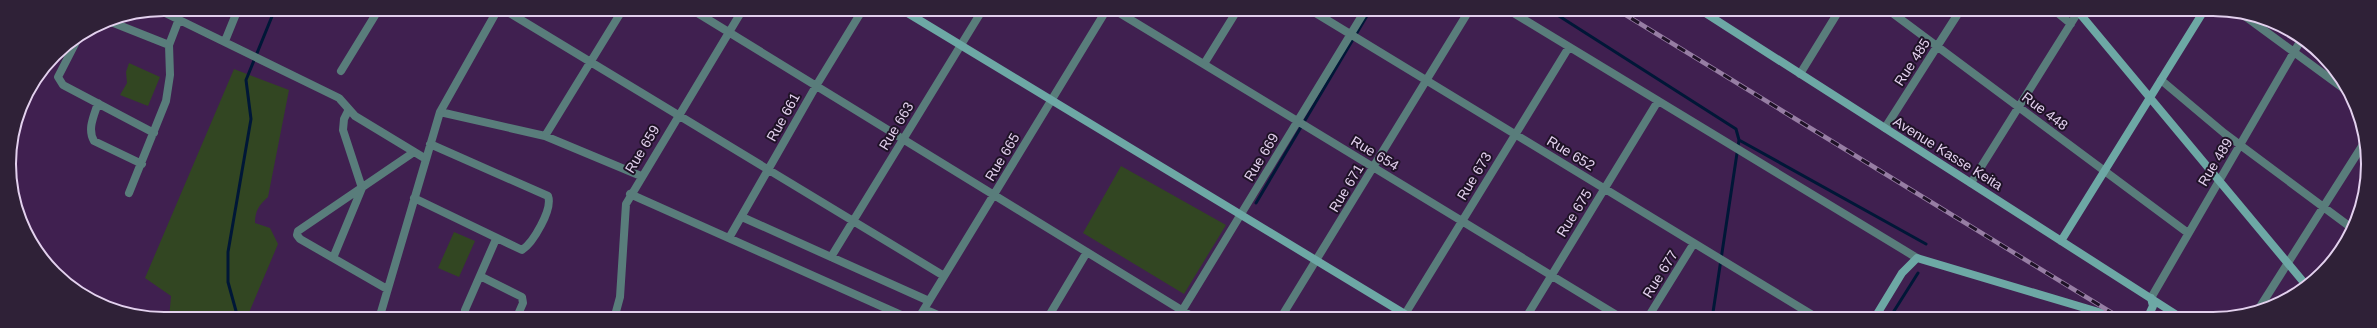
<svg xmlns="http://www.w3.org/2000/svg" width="2377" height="328" viewBox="0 0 2377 328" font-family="Helvetica,sans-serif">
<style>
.green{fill:#324622}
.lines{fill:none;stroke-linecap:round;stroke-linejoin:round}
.stream{stroke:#001737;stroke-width:3}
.street{stroke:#597d7b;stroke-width:8}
.secondary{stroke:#6da8a5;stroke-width:8}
.rail-casing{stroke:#977ea4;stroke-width:4.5}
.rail{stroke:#1f1227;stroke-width:3;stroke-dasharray:9;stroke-linecap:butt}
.labels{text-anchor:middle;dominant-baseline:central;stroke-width:4;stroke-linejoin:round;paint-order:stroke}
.street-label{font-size:14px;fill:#e3d1ee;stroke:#1f1227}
.rim{fill:none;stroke:#e3d1ee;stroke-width:2}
</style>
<rect width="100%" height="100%" fill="#402050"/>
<path class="green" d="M129 63 160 77 148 106 120 95 127 83 126 72Z
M234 69 289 90 268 197C259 205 255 211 255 223L270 228 278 244 248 315 253 319H169L171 296 145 278Z
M1121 166 1226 225 1184 294 1083 233Z
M454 232 475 241 459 277 438 268Z"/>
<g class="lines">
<path class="stream" d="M1548 9 1736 129 1739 140 1712 319
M1739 140 1926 244
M1256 203 1371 9
M234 319 236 311 228 282V252L251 119 246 80 275 9
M1889 319 1918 273"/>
<path class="street" d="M503 9 944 276
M691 9 1196 319
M1113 9 1623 319
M1309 9 1819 319
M1507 9 1917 258
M1887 9 2188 233
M2053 9 2071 24
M159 10 339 98 355 116 426 159
M2242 14 2347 91
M1711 16 1715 9
M106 20 169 45
M78 38 58 77 63 85 154 133
M225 41 238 9
M1204 64 1238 9
M341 71 379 9
M1800 74 1840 9
M2161 80 2224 133 2353 229
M98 103C94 116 87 129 94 141L142 164
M440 112 545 136 641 176
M1885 128 1961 9
M545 136 623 9
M1971 183 2080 9
M129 193 166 101 170 75 169 45 179 19
M630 194 910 319
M414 198 522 250C533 243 553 209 548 196L430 144
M742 217 929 301
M729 238 816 86 863 9
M831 257 983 9
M333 258 362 188 343 130 344 119 349 109
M480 276 522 297 523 303 516 319
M387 289 300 239 297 235 298 231 414 152
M2151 298 2301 40
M924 309 947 319
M465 310 496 239
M2258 310 2364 143
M379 319 440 112 498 9
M614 319 620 297 626 204 743 9
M918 319 1107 9
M1047 319 1087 252
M1177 319 1366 9
M1280 319 1470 9
M1402 319 1569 47
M1525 319 1658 101
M1647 319 1694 243"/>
<path class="secondary" d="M901 9 1413 319
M1699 9 2183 319
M2076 9 2306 285
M2061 241 2205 9
M1874 319 1902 273 1917 258 2122 319
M2147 319 2153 306 2151 298"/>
<defs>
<path id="rail" d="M1616 9 2122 319"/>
</defs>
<use href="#rail" class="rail-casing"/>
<use href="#rail" class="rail"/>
</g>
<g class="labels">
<g class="street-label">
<text transform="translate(1912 62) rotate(-57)">Rue 485</text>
<text transform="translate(2045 111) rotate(37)">Rue 448</text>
<text transform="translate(783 117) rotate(-61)">Rue 661</text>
<text transform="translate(896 126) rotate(-59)">Rue 663</text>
<text transform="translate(642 149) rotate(-59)">Rue 659</text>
<text transform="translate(1375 153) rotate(31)">Rue 654</text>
<text transform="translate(1571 153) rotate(31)">Rue 652</text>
<text transform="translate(1948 153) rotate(32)">Avenue Kasse Keita</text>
<text transform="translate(1002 157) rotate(-59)">Rue 665</text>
<text transform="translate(1261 157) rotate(-59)">Rue 669</text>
<text transform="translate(2215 162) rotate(-59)">Rue 489</text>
<text transform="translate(1474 176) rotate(-59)">Rue 673</text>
<text transform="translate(1346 188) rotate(-59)">Rue 671</text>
<text transform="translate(1574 213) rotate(-58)">Rue 675</text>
<text transform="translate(1660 274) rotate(-58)">Rue 677</text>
</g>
</g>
<path d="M0 0H2377V328H0ZM164 16H2213A148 148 0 0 1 2361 164V164A148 148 0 0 1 2213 312H164A148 148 0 0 1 16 164V164A148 148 0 0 1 164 16Z" fill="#2f2137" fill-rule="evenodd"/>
<path class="rim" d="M164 16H2213A148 148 0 0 1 2361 164V164A148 148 0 0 1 2213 312H164A148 148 0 0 1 16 164V164A148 148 0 0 1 164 16Z"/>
</svg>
